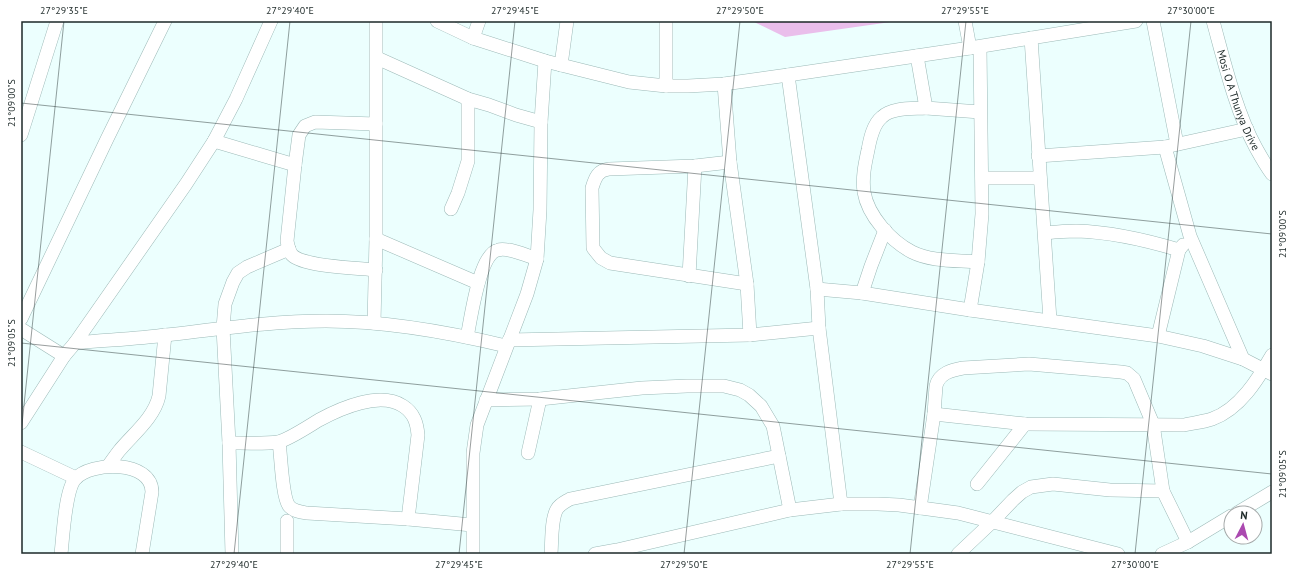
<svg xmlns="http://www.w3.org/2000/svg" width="1293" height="575" viewBox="0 0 1293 575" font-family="'PT Sans',sans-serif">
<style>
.green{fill:#eabeeb}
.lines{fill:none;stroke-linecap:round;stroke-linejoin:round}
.minor-casing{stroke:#9cb9b7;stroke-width:14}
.minor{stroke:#fff;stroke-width:13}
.ticks{fill:none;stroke:#1d2928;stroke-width:1;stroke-opacity:0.45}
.labels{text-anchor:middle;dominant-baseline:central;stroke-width:4;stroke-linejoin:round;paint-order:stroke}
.street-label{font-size:11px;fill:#1d2928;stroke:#fff}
.neatline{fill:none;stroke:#1d2928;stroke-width:1.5}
.ticks-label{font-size:10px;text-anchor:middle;fill:#1d2928}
</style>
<rect width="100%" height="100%" fill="#ecfffe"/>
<path class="green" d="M752 21H898L785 37Z"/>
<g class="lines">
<defs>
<g id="minor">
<path d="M437 21 473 38 545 61 629 82 666 86H688L724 84 788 75 970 48 1136 21"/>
<path d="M965 21 970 48"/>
<path d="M1153 21 1177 144"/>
<path id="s1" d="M1213 21C1224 61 1236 112 1256 148 1261 157 1266 166 1272 174"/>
<path d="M473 38 479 21"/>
<path d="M1031 38 1050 320"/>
<path d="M917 56 926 108C913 109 892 107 882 117 873 124 870 139 868 150 865 164 862 177 864 192 868 216 891 241 912 252 932 262 957 260 978 262"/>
<path d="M377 58 468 99 489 105 516 115 541 122"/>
<path d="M561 65 567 21"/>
<path d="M788 75 817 289 819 328 841 504"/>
<path d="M724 84 730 162 747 284 750 335"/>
<path d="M666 86V21"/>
<path d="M926 108 980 112"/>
<path d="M21 135 57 21"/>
<path d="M214 141 295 165"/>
<path d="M1165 147 1190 236 1243 359"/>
<path d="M1038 156 1165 147 1247 129"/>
<path d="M730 162 695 166 609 169C598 170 595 178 592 188L593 248 601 258 610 263 747 284"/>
<path d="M982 178H1040"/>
<path d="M451 209 458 193 468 161V99"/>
<path d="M1045 233C1055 232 1065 231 1076 231 1110 232 1146 240 1179 250"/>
<path d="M376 239 478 283"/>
<path d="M376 270C358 268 304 267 292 255 289 251 288 246 287 241L295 165 299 135 305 126 315 122 376 124"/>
<path d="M689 276 695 166"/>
<path d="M817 289 862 293 970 310 1158 336 1203 346 1243 359 1272 374"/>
<path d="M862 293 871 266 885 230"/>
<path d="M970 310 978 262 982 214 980 47"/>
<path d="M21 319 107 139 165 21"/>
<path d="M374 323 376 239V21"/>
<path d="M21 329 64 356"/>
<path d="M1158 336 1179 250 1183 245"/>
<path d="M467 337C471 319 479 254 498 250 507 247 528 256 537 259"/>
<path d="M509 340 750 335 819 328"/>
<path d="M75 343C105 340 136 339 166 335 219 329 273 321 326 321 386 321 448 332 506 346"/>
<path d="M486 400 540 399 642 388 687 386H724L740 390 749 395 761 406 773 426 790 510"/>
<path d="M934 414 1025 424 1184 425C1193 423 1203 422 1212 419 1240 409 1258 379 1272 355"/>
<path d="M21 423 64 356 75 343 186 184 214 141 236 99 271 21"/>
<path d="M279 442C281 455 282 497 289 506 293 511 301 512 307 513L408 519 472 525"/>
<path d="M229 443C243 443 265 444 278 442 288 440 309 426 319 420 341 408 380 391 403 406 414 413 417 423 418 435L408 519"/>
<path d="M21 452 76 478"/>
<path d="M528 453 540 399"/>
<path d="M108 466C112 461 115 456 119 451 133 434 154 418 159 396L165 335"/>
<path d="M977 484 1025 424"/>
<path d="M920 508 934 414 936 386C939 373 952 370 963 368L1029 364 1121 372 1127 373 1134 379 1153 424 1163 491 1188 542"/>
<path d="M1237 513 1272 492"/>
<path d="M287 521V554"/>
<path d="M61 554C63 537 65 491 75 479 91 461 152 460 152 492L142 554"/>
<path d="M232 554 229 443 223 328 225 304 233 282 238 273 247 267 289 249"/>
<path d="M473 554V453L477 425 527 294 537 259 540 210 541 122 545 61"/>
<path d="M551 554C552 542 551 519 557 509 560 504 565 502 570 499L779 456"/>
<path d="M595 554 617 550 790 510 841 504H878L899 505 958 513 1118 554"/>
<path d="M958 554 993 521 1013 500 1022 492 1031 487 1053 484 1110 490 1163 491"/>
<path d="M1162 554 1188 542 1231 516"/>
</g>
</defs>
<use href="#minor" class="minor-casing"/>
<use href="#minor" class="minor"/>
</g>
<path class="ticks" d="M21 103 1272 234M21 343 1272 474M21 434 64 21M234 554 290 21M459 554 515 21M684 554 740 21M910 554 966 21M1135 554 1191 21"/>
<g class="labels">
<g class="street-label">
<text stroke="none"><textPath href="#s1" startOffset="83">Mosi O A Thunya Drive</textPath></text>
</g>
</g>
<rect width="1293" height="575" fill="none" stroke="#ffffff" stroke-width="44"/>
<g transform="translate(1243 525) rotate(6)"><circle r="19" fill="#ffffff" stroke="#a5a9a9"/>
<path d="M0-3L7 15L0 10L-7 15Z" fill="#ab49b0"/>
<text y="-6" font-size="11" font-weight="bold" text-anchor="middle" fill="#1d2928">N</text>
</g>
<rect x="22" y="22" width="1249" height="531" class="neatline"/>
<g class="ticks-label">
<text x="64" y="14">27°29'35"E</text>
<text x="290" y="14">27°29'40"E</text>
<text x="515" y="14">27°29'45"E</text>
<text x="740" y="14">27°29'50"E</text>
<text x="965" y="14">27°29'55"E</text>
<text x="1191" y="14">27°30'00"E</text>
<text transform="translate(11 103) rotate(-90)" y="4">21°09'00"S</text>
<text transform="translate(1282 234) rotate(-90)" y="4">21°09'00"S</text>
<text transform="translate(11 343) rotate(-90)" y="4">21°09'05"S</text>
<text transform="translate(1282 474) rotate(-90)" y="4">21°09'05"S</text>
<text x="234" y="568">27°29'40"E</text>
<text x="459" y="568">27°29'45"E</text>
<text x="684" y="568">27°29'50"E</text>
<text x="910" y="568">27°29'55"E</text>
<text x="1135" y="568">27°30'00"E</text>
</g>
</svg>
